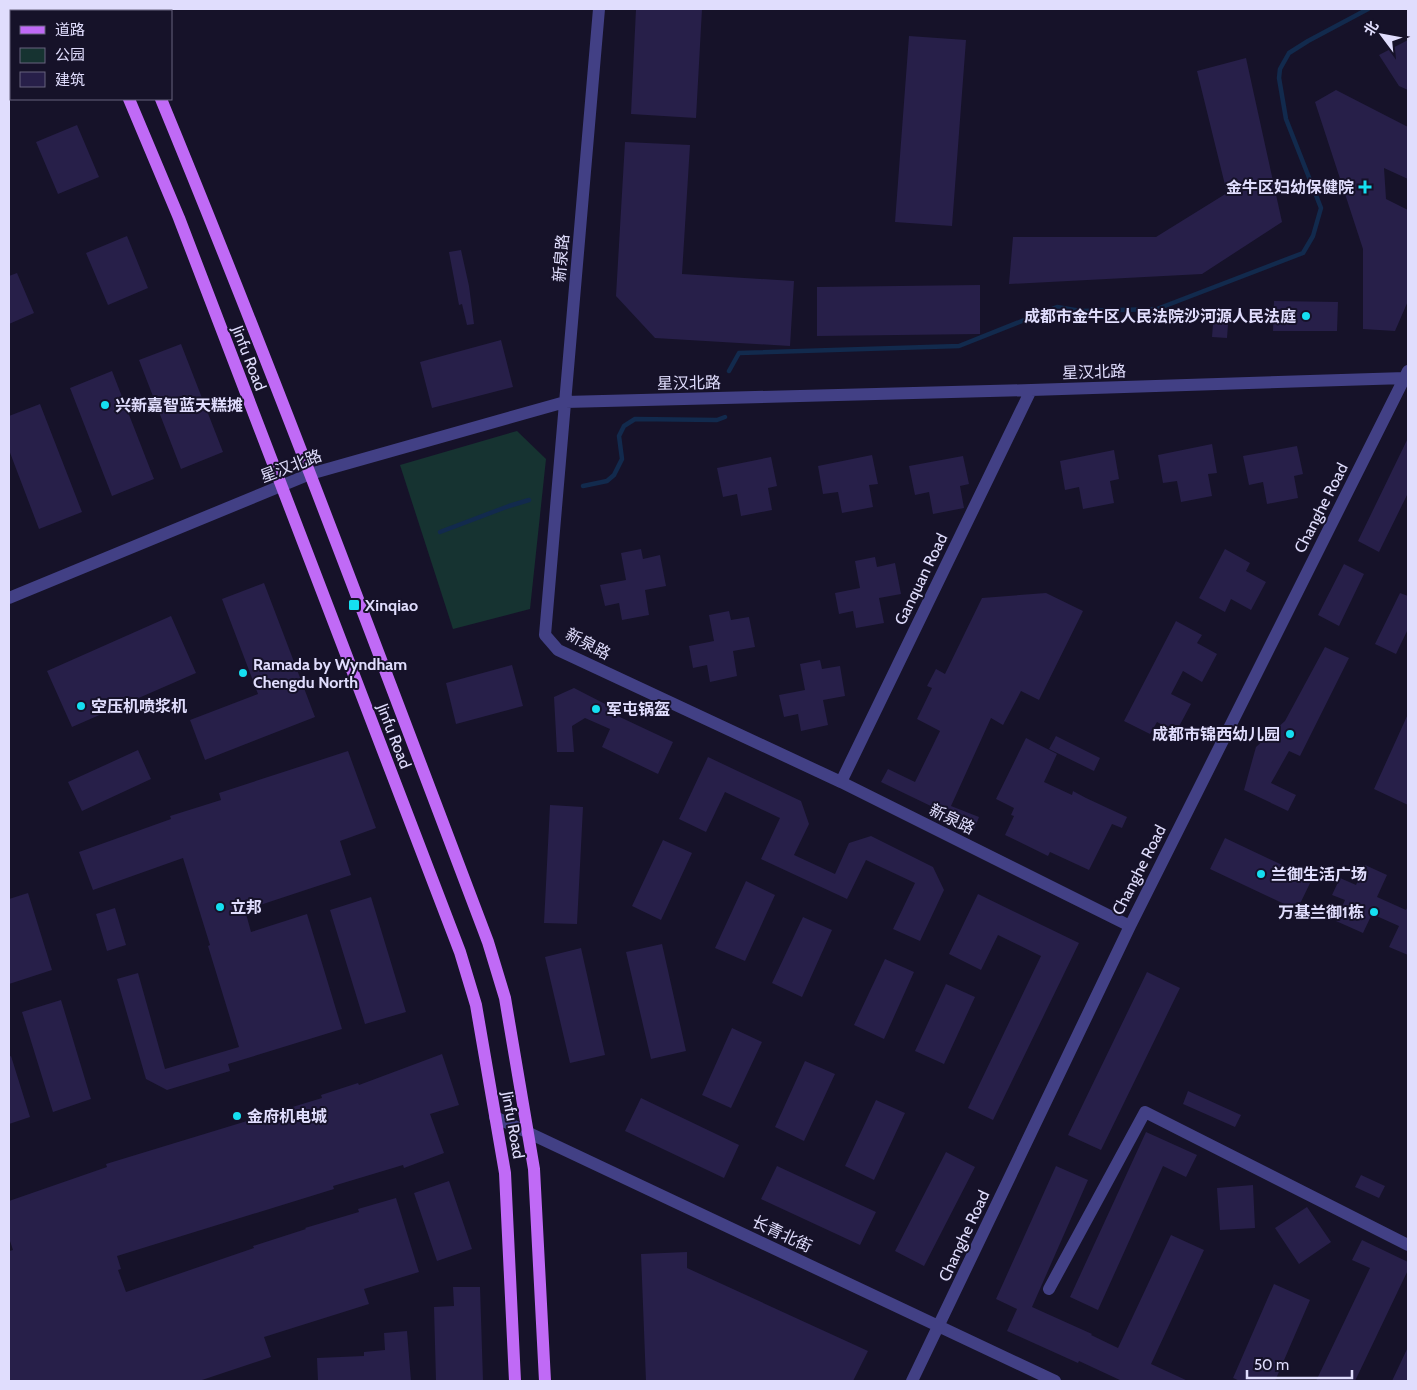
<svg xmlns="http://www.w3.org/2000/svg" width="1417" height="1390" viewBox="0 0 1417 1390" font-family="Cabin,'Noto Sans SC',sans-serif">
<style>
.green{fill:#163331}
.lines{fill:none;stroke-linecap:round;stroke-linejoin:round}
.stream{stroke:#122a4d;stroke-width:4.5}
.building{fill:#271f49}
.minor{stroke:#424085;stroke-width:12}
.major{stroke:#c06af6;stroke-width:12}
.poi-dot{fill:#15dff1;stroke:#161229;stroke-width:2}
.labels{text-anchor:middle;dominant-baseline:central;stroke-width:4;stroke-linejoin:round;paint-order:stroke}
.poi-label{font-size:16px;font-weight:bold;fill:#e0ddfd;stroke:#161229;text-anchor:start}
.street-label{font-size:16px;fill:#e0ddfd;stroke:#161229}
</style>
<rect width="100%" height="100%" fill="#161229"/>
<path class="green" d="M517 431 546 459 530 609 453 629 400 465Z"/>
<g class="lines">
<path class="stream" d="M729 371 739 353 959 346 1057 307 1081 311 1157 309 1303 253 1313 236 1321 208 1286 119 1279 78 1280 69 1289 53 1308 41 1368 9
M583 486 607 481 614 475 622 459 619 436 624 426 635 419 717 420 725 417
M440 532 509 506 529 500"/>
</g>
<path class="building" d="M636 9H702L696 118 631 114Z
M909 36 966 40 952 226 895 222Z
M1408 40V90L1399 86 1379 55Z
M1246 58 1282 222 1202 274 1009 284 1013 237H1156L1227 193 1197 71Z
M1336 90 1408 127V179L1384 168 1386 199 1408 210V301L1395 331 1363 329V249L1315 102Z
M77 125 99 177 58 194 36 142Z
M625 142 690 145 682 274 794 281 790 346 655 338 616 296Z
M127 236 148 288 108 305 86 253Z
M461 250 469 286 474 324 467 325 462 304 459 305 449 252Z
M17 273 34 313 9 324V276Z
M980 285V334L817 336V287Z
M1274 301 1338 302 1337 331H1273Z
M1214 311H1229L1227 338 1212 337Z
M501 340 513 387 432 408 420 362Z
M181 344 223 452 181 469 139 360Z
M112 371 154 479 112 496 70 388Z
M40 404 82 512 39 529 9 450V416Z
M1408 438V493L1379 552 1358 541Z
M1212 444 1217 473 1208 474 1212 496 1181 502 1177 481 1163 483 1158 455Z
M1297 446 1303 474 1294 476 1298 498 1267 504 1263 482 1249 485 1243 456Z
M1114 450 1119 479 1110 481 1114 503 1083 509 1079 487 1065 490 1060 461Z
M872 455 878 484 869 485 873 507 842 513 838 492 823 494 818 466Z
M963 456 969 484 960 486 964 508 933 514 929 492 915 495 909 466Z
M771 457 777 486 768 488 772 510 741 516 737 494 723 497 717 468Z
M641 549 643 559 660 555 666 586 645 590 649 615 622 620 619 603 605 606 600 585 626 580 621 553Z
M1225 549 1250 563 1246 571 1266 582 1251 610 1231 599 1225 612 1199 598Z
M875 557 877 567 895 563 901 594 879 598 884 623 856 628 853 611 839 614 835 593 860 588 855 561Z
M1344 564 1364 574 1339 626 1318 615Z
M264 583 315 717 205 760 190 720 258 694 222 599Z
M1046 593 1083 611 1039 700 1021 691 1003 725 991 718 951 806 979 817 974 830 935 814 937 809 881 782 888 769 915 782 940 731 917 719 932 688 927 686 936 669 945 674 982 598Z
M1400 593 1408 596V629L1396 654 1375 644Z
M729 611 731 620 749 617 755 647 733 651 737 676 710 682 707 665 693 668 689 646 714 641 709 615Z
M171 616 196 673 72 727 47 671Z
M1176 621 1202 635 1197 643 1217 654 1202 682 1183 671 1171 694 1191 704 1176 732 1157 722 1150 734 1124 721Z
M1325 647 1349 658 1300 756 1289 751 1271 783 1296 795 1288 811 1244 790 1256 747 1285 721Z
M820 660 822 669 840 666 845 696 823 700 828 725 801 731 798 714 784 717 779 695 805 690 800 664Z
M512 665 523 706 456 724 446 683Z
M574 688 609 706 607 711 673 742 658 774 602 747 610 729 585 718 572 726 574 752H557L554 697Z
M1408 714V805L1374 789Z
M1056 736 1100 758 1094 771 1049 749Z
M1026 738 1057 754 1044 782 1072 795 1073 791 1086 798 1127 817 1122 828 1112 824 1089 870 1050 852 1048 856 1005 835 1014 816 1011 815 1014 808 996 799Z
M138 750 151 779 82 811 68 782Z
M348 751 376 828 340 841 351 875 245 910 251 932 307 914 342 1029 228 1064 230 1071 167 1090 146 1079 117 979 138 973 165 1069 239 1047 208 946 210 945 183 858 93 890 79 852 171 819 170 816 221 800 219 793Z
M708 757 801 801 809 824 794 855 835 874 849 843 871 836 933 867 944 890 920 941 893 929 915 883 866 860 847 899 761 859 780 818 725 792 706 832 679 819Z
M550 805 583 807 577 924 544 923Z
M1225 838 1312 879 1297 910 1210 869Z
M663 840 692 853 661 920 632 906Z
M1365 865 1387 875 1377 897 1406 910 1408 906V955L1389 947 1399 926 1372 914 1363 933 1336 921 1345 900 1332 895 1340 878 1356 885Z
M746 881 775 895 745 961 715 948Z
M28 893 52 970 9 984V899Z
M978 894 1079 943 993 1120 968 1108 1041 956 998 935 981 970 949 954Z
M371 897 406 1012 365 1024 330 910Z
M115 908 126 945 107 951 96 914Z
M803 917 832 930 802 997 772 983Z
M662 944 686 1051 651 1059 626 952Z
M581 948 605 1055 570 1063 545 957Z
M885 959 914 972 884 1039 854 1025Z
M1147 972 1180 988 1101 1150 1068 1135Z
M946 984 975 997 944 1064 915 1051Z
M61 1000 91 1099 53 1112 22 1012Z
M732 1028 762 1042 731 1108 702 1095Z
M442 1054 459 1105 430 1114 444 1153 404 1168 403 1165 333 1186 334 1189 117 1256 121 1269 118 1270 126 1292 254 1248 253 1246 306 1229 305 1228 359 1212 358 1209 396 1198 419 1272 364 1289 369 1304 264 1337 271 1357 199 1381H9V1251L13 1250 9 1238V1201L107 1167 106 1164 322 1098 321 1095 358 1083 359 1085Z
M11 1056 30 1117 9 1124V1057Z
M805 1061 835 1074 804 1141 775 1127Z
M1188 1091 1241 1115 1235 1127 1183 1104Z
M641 1098 739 1145 724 1178 625 1131Z
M876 1100 905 1113 874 1180 845 1166Z
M1146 1132 1197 1155 1186 1177 1163 1166 1098 1310 1070 1297Z
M946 1152 975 1167 924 1266 895 1251Z
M777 1166 876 1212 860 1245 761 1199Z
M1056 1166 1088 1180 1032 1307 1092 1334 1091 1335 1118 1348 1171 1235 1204 1250 1151 1364 1188 1381H1122L1079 1361 1078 1363 1007 1331 1017 1309 996 1299Z
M1361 1175 1385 1186 1379 1198 1355 1187Z
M449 1181 472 1249 437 1261 414 1193Z
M1253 1185 1255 1228 1220 1230 1217 1188Z
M1307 1207 1331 1242 1299 1264 1275 1228Z
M1362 1240 1408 1262V1270L1355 1381H1316L1370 1268 1352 1260Z
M687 1252V1268L868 1351 853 1381H646L641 1254Z
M1274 1284 1310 1300 1275 1381H1240L1233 1378Z
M453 1287H480L483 1381H436L434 1307 454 1306Z
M407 1331 411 1381H318L317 1358 364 1356V1352L385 1350 384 1333Z
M1408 1347V1381H1392Z"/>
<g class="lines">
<path class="minor" d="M599 9 545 635 558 650 841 782 1130 926
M9 598 310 474 565 402 1031 390 1405 378 1408 379
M841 782 1031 390
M495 1117 1055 1381
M1049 1289 1145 1112 1408 1245
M912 1381 1130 926 1408 371"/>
<path class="major" d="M92 9 93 11
M124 9 125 11
M129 99 179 218 460 952 476 1005 505 1173 515 1381
M161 99C276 378 381 660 488 942L505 998 534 1169 545 1381"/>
</g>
<g class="poi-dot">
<path d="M1362.5 179.5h5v5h5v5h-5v5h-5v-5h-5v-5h5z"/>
<circle cx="1306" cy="316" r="5"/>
<circle cx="105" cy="405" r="5"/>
<rect x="348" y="599" width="12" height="12" rx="2.5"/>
<circle cx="243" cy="673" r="5"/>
<circle cx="81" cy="706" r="5"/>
<circle cx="596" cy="709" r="5"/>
<circle cx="1290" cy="734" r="5"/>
<circle cx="1261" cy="874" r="5"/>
<circle cx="220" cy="907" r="5"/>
<circle cx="1374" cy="912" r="5"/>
<circle cx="237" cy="1116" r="5"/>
</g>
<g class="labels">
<g class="poi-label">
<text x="1354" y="187" text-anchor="end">金牛区妇幼保健院</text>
<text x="1296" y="316" text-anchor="end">成都市金牛区人民法院沙河源人民法庭</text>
<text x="115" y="405">兴新嘉智蓝天糕摊</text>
<text x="365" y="605">Xinqiao</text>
<text x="253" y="664">Ramada by Wyndham<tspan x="253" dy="18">Chengdu North</tspan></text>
<text x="91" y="706">空压机喷浆机</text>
<text x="606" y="709">军屯锅盔</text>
<text x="1280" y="734" text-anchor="end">成都市锦西幼儿园</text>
<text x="1271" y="874">兰御生活广场</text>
<text x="230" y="907">立邦</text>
<text x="1364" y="912" text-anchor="end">万基兰御1栋</text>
<text x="247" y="1116">金府机电城</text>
</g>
<g class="street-label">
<text transform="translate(561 258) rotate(-85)">新泉路</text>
<text transform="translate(249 358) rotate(69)">Jinfu Road</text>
<text transform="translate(1094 372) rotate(-2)">星汉北路</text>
<text transform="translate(689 383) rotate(-1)">星汉北路</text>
<text transform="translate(291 466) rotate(-21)">星汉北路</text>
<text transform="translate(1321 508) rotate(-63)">Changhe Road</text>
<text transform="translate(921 579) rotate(-64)">Ganquan Road</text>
<text transform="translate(588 644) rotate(28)">新泉路</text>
<text transform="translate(394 736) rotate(69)">Jinfu Road</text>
<text transform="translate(952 819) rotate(26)">新泉路</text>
<text transform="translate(1139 870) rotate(-63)">Changhe Road</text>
<text transform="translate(513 1125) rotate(80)">Jinfu Road</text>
<text transform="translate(782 1234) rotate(25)">长青北街</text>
<text transform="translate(964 1236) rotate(-65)">Changhe Road</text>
</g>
</g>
<rect width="1417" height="1390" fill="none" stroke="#e0ddfd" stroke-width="20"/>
<rect x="10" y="10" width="162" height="90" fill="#161229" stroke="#67637e"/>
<rect x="20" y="26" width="25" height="8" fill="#c06af6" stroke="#67637e"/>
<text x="55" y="35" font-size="15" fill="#e0ddfd">道路</text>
<rect x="20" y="48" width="25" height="15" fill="#163331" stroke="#67637e"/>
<text x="55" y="60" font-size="15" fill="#e0ddfd">公园</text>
<rect x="20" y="72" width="25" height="15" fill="#271f49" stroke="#67637e"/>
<text x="55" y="85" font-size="15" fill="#e0ddfd">建筑</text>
<g transform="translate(1382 35) rotate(302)" stroke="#161229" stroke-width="4" paint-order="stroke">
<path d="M0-4L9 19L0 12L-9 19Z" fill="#e0ddfd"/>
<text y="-8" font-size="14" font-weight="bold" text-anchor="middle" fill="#e0ddfd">北</text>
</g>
<path d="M1247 1370v8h105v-8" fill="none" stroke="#e0ddfd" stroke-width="2.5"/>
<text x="1254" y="1370" font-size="15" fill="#e0ddfd" stroke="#161229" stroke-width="4" paint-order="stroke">50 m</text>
</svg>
